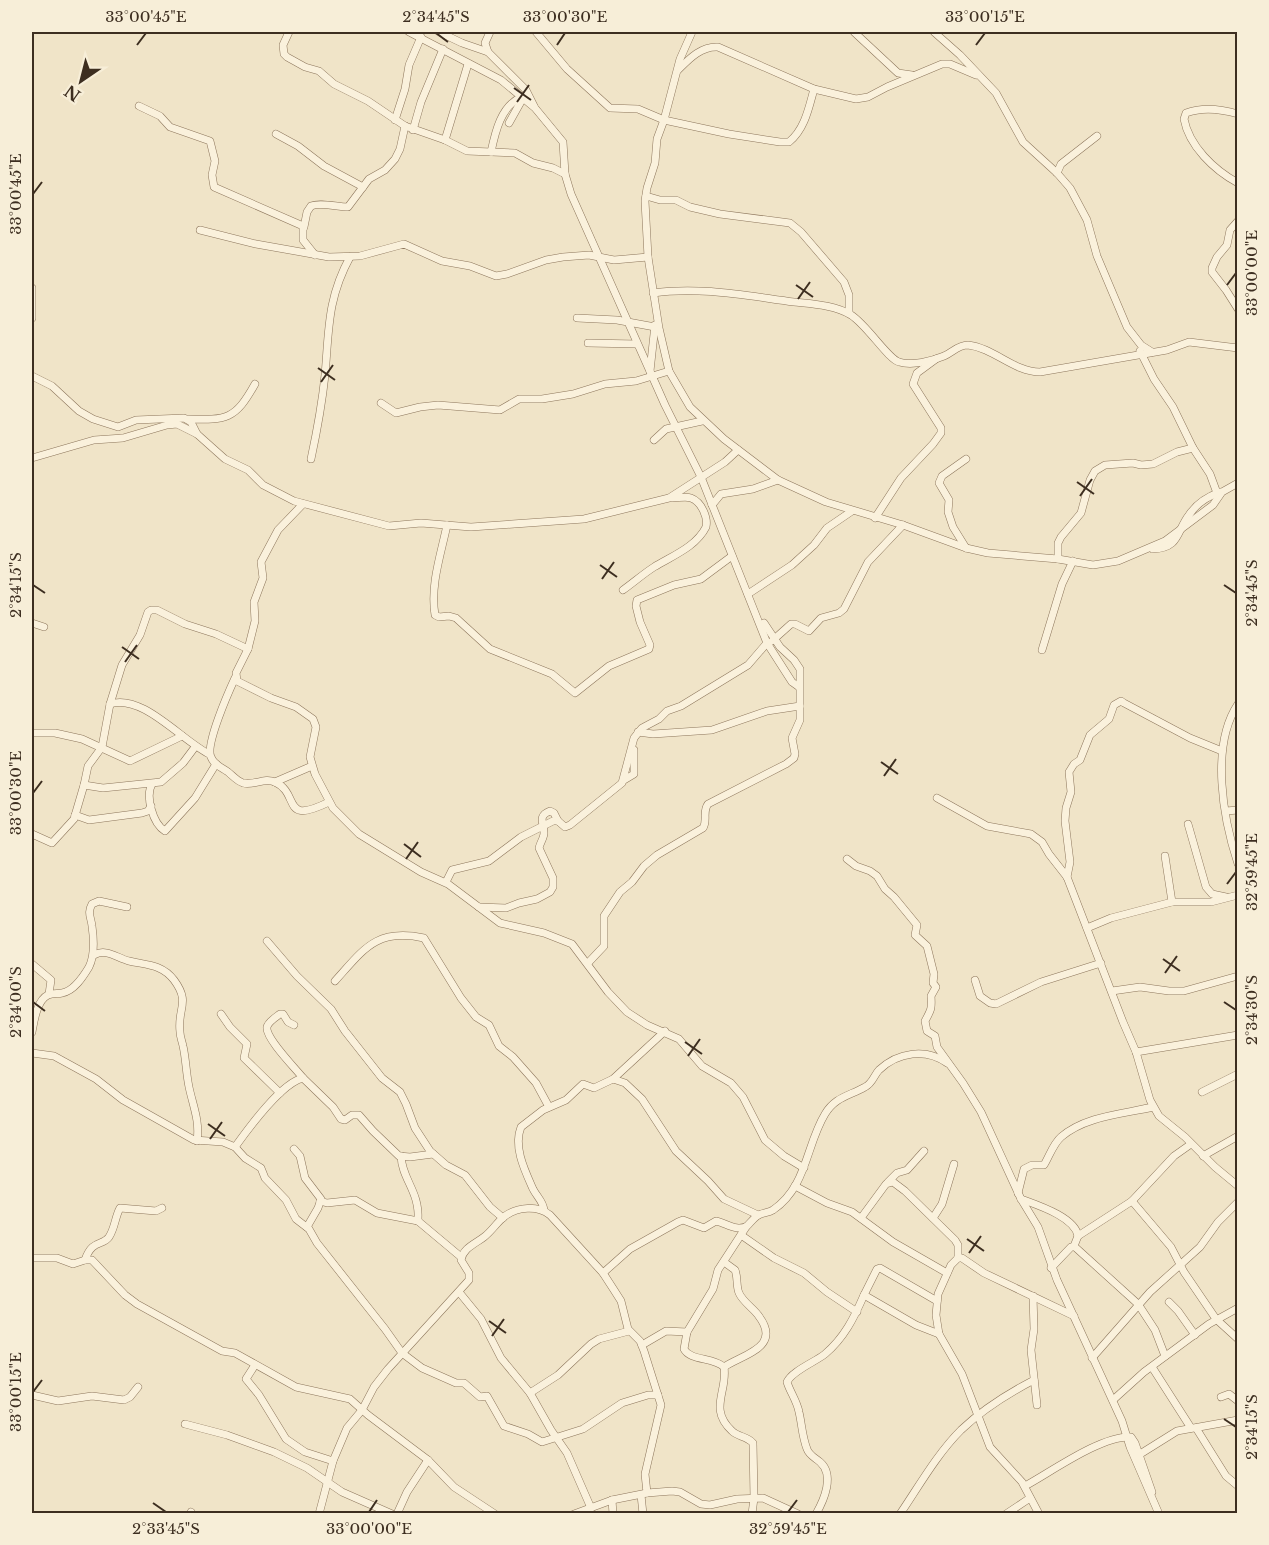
<svg xmlns="http://www.w3.org/2000/svg" width="1269" height="1545" font-family="'Libre Baskerville',serif">
<rect width="100%" height="100%" fill="#f0e4c8"/>
<g fill="none" stroke-linecap="round" stroke-linejoin="round">
<defs>
<g id="minor">
<polyline points="289,32 283,45 284,54 287,57 305,67 319,71 334,84 368,101 405,126 445,140 467,151 515,153 533,163 553,168 565,174"/>
<polyline points="409,32 501,80 535,108 563,142 565,174 571,194 665,405 701,477 767,643 748,665 681,706 667,711 659,719 642,728 634,738 622,783 570,825 565,827 558,821 553,821 521,837 489,861 452,870 446,882"/>
<polyline points="439,32 462,43 488,52 526,90 534,106"/>
<path d="M 536,32 L 567,69 L 610,108 L 638,109 L 664,120 L 729,134 L 780,142 L 789,142 C 805,129 809,107 814,89"/>
<polyline points="692,32 680,59 664,120 657,139 655,163 647,188 645,201 648,257 659,328 669,371 690,407 724,439 778,480 826,502 903,525 966,548 988,553 1058,559 1093,565 1118,561 1165,541 1213,505 1222,492 1238,483"/>
<polyline points="854,32 898,73 912,75"/>
<polyline points="934,32 960,55 996,93 1023,142 1057,173 1070,188 1087,220 1097,256 1127,327 1141,345 1152,352"/>
<polyline points="488,52 485,43 490,32"/>
<path d="M 678,70 C 689,59 701,46 718,47 L 814,89 L 856,99 L 868,97 L 887,87 L 942,64 L 950,64 L 976,75"/>
<polyline points="139,106 160,116 170,127 210,141 215,161 212,175 214,187 303,226 303,240 315,255"/>
<path d="M 1238,114 C 1221,109 1202,107 1186,113 L 1184,119 C 1189,146 1214,170 1238,183"/>
<polyline points="395,120 405,89 409,65 421,37"/>
<polyline points="509,123 523,98"/>
<polyline points="413,130 421,102 443,49"/>
<polyline points="276,134 298,146 324,166 363,187"/>
<polyline points="445,140 468,64"/>
<path d="M 491,152 C 495,133 501,105 522,97"/>
<polyline points="1057,173 1061,164 1097,136"/>
<polyline points="646,196 660,200 676,200 690,207 720,214 790,223 801,232 844,282 849,295 849,313"/>
<polyline points="1238,221 1230,230 1227,245 1217,257 1212,268 1212,272 1226,290 1238,309"/>
<path d="M 304,227 L 307,212 L 311,206 C 320,202 337,207 348,207 L 369,179 L 385,170 L 395,159 L 400,149 L 405,126"/>
<polyline points="200,230 256,244 329,257 360,256 404,244 442,261 470,266 496,276 507,274 546,260 563,257 589,255 614,260 648,257"/>
<polyline points="32,288 32,318"/>
<path d="M 653,293 C 700,286 748,296 794,302 C 812,304 835,305 851,315 C 867,325 888,359 899,362 C 912,366 932,361 944,356 C 953,352 958,345 968,345 C 994,348 1014,372 1040,372 L 1167,350 L 1189,342 L 1238,348"/>
<polyline points="577,318 617,320 655,327"/>
<polyline points="588,343 637,344"/>
<polyline points="1140,351 1154,379 1173,407 1193,448 1210,474 1217,493"/>
<polyline points="650,371 655,325"/>
<polyline points="32,376 52,386 79,411 93,419 118,427 136,420 184,418 191,422 197,434"/>
<polyline points="381,403 396,413 420,407 438,405 500,410 519,399 542,399 573,394 605,384 636,381 669,371"/>
<path d="M 188,419 C 227,420 235,420 255,384"/>
<polyline points="654,440 666,429 702,421"/>
<polyline points="32,458 94,440 123,438 167,425 177,424 197,434 225,459 248,470 263,485 294,501 389,526 421,523 471,527 584,519 669,498 725,462 738,450"/>
<path d="M 311,459 C 317,431 322,404 325,375 C 329,331 327,299 350,257"/>
<polyline points="966,459 942,476 939,483 949,500 948,512 953,527 966,548"/>
<polyline points="303,504 278,530 261,562 263,578 254,602 255,621 248,649 236,673 237,681 271,698 296,707 313,719 316,727 310,757 315,774 333,808 359,834 421,872 448,884 500,923 544,933 572,944 608,992 627,1012 647,1025 679,1039 702,1066 731,1083 743,1097 765,1140 784,1156 804,1168"/>
<polyline points="712,505 721,494 753,489 778,480"/>
<polyline points="875,518 901,478 933,444 941,433 941,428 913,384 917,373 936,359"/>
<path d="M 447,525 C 441,554 430,585 435,615 L 439,617 L 449,616 L 456,618 L 490,649 L 552,674 L 575,693 L 609,666 L 649,649 L 650,645 L 640,622 L 636,606 L 637,600 L 674,585 L 701,579 L 732,556"/>
<path d="M 1153,549 C 1180,548 1176,532 1189,515 C 1196,504 1209,496 1220,492"/>
<polyline points="1058,559 1058,543 1061,537 1081,513 1090,480 1095,471 1105,465 1133,463 1141,465 1153,464 1177,452 1193,448"/>
<path d="M 623,590 C 633,583 643,574 654,567 C 672,556 696,547 706,527 C 708,518 702,502 691,498 C 686,496 678,498 672,498"/>
<polyline points="748,594 792,565 814,545 827,528 852,511"/>
<polyline points="32,623 44,627"/>
<polyline points="772,641 791,624 795,624 809,631 821,618 839,613 844,609 868,562 903,525"/>
<polyline points="767,643 792,682 799,687"/>
<polyline points="1042,650 1062,584 1073,561"/>
<path d="M 235,678 C 229,691 205,745 211,757 C 214,765 221,767 228,772 C 233,776 237,781 243,783 C 254,786 264,777 275,782 C 301,794 280,826 329,802"/>
<path d="M 110,704 C 142,693 181,740 209,754"/>
<path d="M 1238,704 C 1210,746 1223,819 1238,864"/>
<polyline points="638,732 653,734 712,730 767,711 800,706"/>
<polyline points="32,733 55,733 82,739 130,761 182,736"/>
<polyline points="624,780 634,774 634,750"/>
<polyline points="275,782 312,766"/>
<path d="M 152,784 C 145,796 153,824 165,831 L 195,798 L 216,764"/>
<polyline points="84,785 103,788 161,782 183,763 195,747"/>
<polyline points="937,798 987,826 1031,834 1042,842 1049,854 1067,877 1123,1022 1136,1052 1150,1100 1159,1116 1185,1137 1215,1167 1238,1186"/>
<polyline points="1226,811 1238,810"/>
<polyline points="75,815 89,820 142,813 148,811 151,806"/>
<polyline points="1188,824 1206,887 1212,894 1226,897"/>
<polyline points="32,834 52,843 74,819 84,785 88,766 102,747 110,704 122,665 140,635 148,612 151,610 157,610 185,624 216,634 248,649"/>
<polyline points="1165,856 1172,902"/>
<path d="M 847,859 L 856,866 L 870,871 L 877,876 L 885,889 L 894,897 L 917,925 L 915,935 L 927,946 L 934,974 L 933,983 L 936,987 L 931,996 C 932,1009 931,1010 925,1021 L 927,1031 L 935,1036 L 937,1047 L 963,1083 L 981,1112 L 1021,1199 L 1038,1227 L 1057,1280 L 1122,1421 L 1130,1447 L 1159,1514"/>
<polyline points="1067,877 1070,862 1065,821 1066,808 1071,792 1069,772 1074,764 1080,760 1090,735 1109,719 1114,705 1121,701 1124,703 1190,738 1222,751"/>
<path d="M 479,907 L 506,908 L 519,903 L 537,899 L 550,892 L 553,887 L 553,878 L 539,848 C 540,843 544,838 544,833 C 544,823 537,816 550,811 L 554,813 L 558,821"/>
<polyline points="1087,928 1111,918 1172,902 1211,902 1238,895"/>
<polyline points="267,941 297,976 331,1009 345,1031 382,1078 400,1092 406,1104 415,1128 430,1151 446,1165 465,1175 490,1207 503,1218"/>
<path d="M 94,955 C 106,948 117,958 129,961 C 146,965 162,964 174,980 C 191,1003 177,1008 180,1032 C 180,1037 182,1041 183,1046 C 186,1059 186,1073 189,1087 C 193,1106 200,1121 197,1141"/>
<path d="M 588,963 L 604,946 L 604,916 L 620,892 L 632,882 L 644,866 L 657,855 L 703,828 C 708,820 702,812 708,804 L 786,764 L 794,758 L 795,754 L 792,738 L 800,720 L 800,669 L 794,660 L 780,647 L 764,623"/>
<polyline points="32,964 51,980 49,994"/>
<polyline points="975,980 980,996 990,1003 996,1004 1041,982 1101,963"/>
<path d="M 335,981 C 364,949 376,928 424,938 L 461,998 L 476,1017 L 489,1025 L 499,1046 L 513,1057 L 536,1083 L 549,1107"/>
<polyline points="1112,991 1140,987 1169,991 1184,991 1238,976"/>
<polyline points="221,1014 230,1027 247,1044 244,1058 280,1093"/>
<path d="M 294,1025 L 288,1022 L 283,1014 L 280,1014 C 276,1017 268,1022 267,1027 C 265,1038 296,1069 303,1078"/>
<path d="M 32,1032 C 34,1021 37,1000 48,995 C 53,993 58,994 62,993 C 74,991 83,977 89,967 C 95,955 94,940 92,926 C 91,917 87,913 92,904 L 99,901 L 127,907"/>
<polyline points="1136,1052 1238,1035"/>
<polyline points="32,1053 54,1056 96,1079 123,1100 194,1140 223,1142 235,1147 245,1158 261,1168 265,1178 286,1200 296,1219 309,1229 317,1243 385,1329 402,1353 422,1368 456,1383 464,1383 480,1397 487,1396 504,1426 528,1434 542,1442 583,1429 622,1403 648,1395 658,1395"/>
<polyline points="613,1079 665,1031"/>
<polyline points="1202,1092 1238,1074"/>
<path d="M 235,1147 C 248,1129 281,1083 303,1078 L 333,1107 L 341,1119 L 345,1120 L 352,1115 L 359,1115 L 373,1131 L 399,1156 L 410,1157 L 433,1154"/>
<polyline points="294,1149 300,1156 305,1178 321,1199 318,1208 307,1227"/>
<path d="M 401,1156 C 402,1180 420,1191 418,1221"/>
<polyline points="1203,1156 1238,1136"/>
<polyline points="888,1182 897,1173 907,1170 924,1151"/>
<polyline points="795,1186 827,1203 852,1212 893,1242 947,1273"/>
<path d="M 1018,1193 L 1024,1169 L 1032,1165 L 1044,1165 C 1049,1157 1053,1144 1061,1137 C 1085,1116 1123,1114 1153,1107"/>
<path d="M 1021,1199 C 1037,1205 1075,1217 1078,1236 L 1074,1246"/>
<polyline points="320,1201 327,1203 355,1200 377,1213 418,1221 461,1257"/>
<polyline points="1132,1201 1171,1247 1184,1272 1216,1319 1238,1339"/>
<path d="M 544,1210 C 543,1201 537,1197 533,1189 C 525,1171 513,1147 521,1127 L 543,1110 L 566,1100 L 583,1084 L 594,1088 L 613,1079 L 625,1083 L 642,1099 L 676,1151 L 708,1181 L 724,1199 L 758,1215"/>
<polyline points="861,1218 886,1184 893,1182 905,1191 955,1240 958,1245 958,1258"/>
<polyline points="933,1218 942,1204 954,1164"/>
<path d="M 746,1227 L 718,1270 L 713,1289 L 687,1332 L 684,1349 C 690,1361 713,1357 724,1367 C 728,1391 708,1409 732,1431 C 738,1437 747,1436 753,1443 L 754,1498 L 752,1514"/>
<polyline points="741,1235 774,1258 804,1273 827,1292 857,1312"/>
<polyline points="1078,1236 1132,1201 1174,1156 1191,1144"/>
<polyline points="32,1258 57,1258 73,1264 85,1260 92,1260 125,1295 137,1304 222,1351 235,1353 244,1358 296,1387 350,1399 368,1415 428,1460 454,1487 495,1514"/>
<path d="M 85,1260 C 92,1239 103,1246 109,1237 C 115,1228 115,1217 120,1208 L 156,1211 L 162,1208"/>
<polyline points="1051,1268 1071,1247 1075,1247 1138,1304 1155,1330 1165,1356"/>
<path d="M 603,1273 L 630,1249 L 678,1222 L 683,1220 L 704,1228 L 716,1221 C 726,1223 737,1232 747,1226 C 750,1223 753,1219 757,1216 C 761,1213 768,1213 773,1210 C 807,1187 806,1145 825,1114 C 835,1097 849,1096 865,1087 C 873,1083 874,1075 879,1070 C 898,1052 926,1048 947,1063"/>
<polyline points="459,1292 481,1319 501,1358 530,1393 551,1430 567,1453 591,1508"/>
<polyline points="1033,1296 1034,1329 1031,1350 1037,1405"/>
<polyline points="937,1301 880,1268 877,1269 864,1295 916,1325 939,1334"/>
<polyline points="1169,1302 1178,1311 1195,1335"/>
<polyline points="642,1345 666,1331 687,1332"/>
<polyline points="1092,1358 1150,1292 1200,1247 1218,1222 1238,1202"/>
<polyline points="255,1365 246,1379 259,1395 286,1439 305,1452 333,1461"/>
<path d="M 724,1367 C 744,1354 783,1347 758,1315 C 753,1308 743,1302 739,1293 C 736,1286 738,1277 735,1270 L 724,1262"/>
<polyline points="1152,1367 1191,1428"/>
<polyline points="530,1393 558,1375 591,1344 599,1339 629,1331"/>
<polyline points="32,1395 58,1401 92,1396 124,1400 130,1397 138,1387"/>
<polyline points="1221,1397 1229,1394 1238,1401"/>
<polyline points="1113,1400 1144,1372 1209,1324 1238,1308"/>
<polyline points="185,1424 227,1435 274,1452 307,1468 342,1492 392,1514"/>
<polyline points="1196,1428 1226,1476 1238,1486"/>
<polyline points="1137,1456 1177,1431 1238,1420"/>
<path d="M 1025,1486 C 1051,1472 1102,1435 1131,1437 L 1135,1443 L 1152,1492"/>
<polyline points="641,1495 643,1514"/>
<polyline points="612,1500 613,1514"/>
<polyline points="190,1514 191,1512"/>
<path d="M 319,1514 L 333,1461 L 347,1428 L 362,1410 L 374,1387 L 388,1369 L 469,1280 L 469,1273 L 461,1260 C 463,1248 475,1244 484,1237 C 492,1231 497,1222 505,1216 C 518,1207 537,1205 550,1215 L 603,1273 L 614,1290 L 621,1301 L 628,1329 L 640,1341 L 644,1351 L 661,1405 L 645,1474 L 647,1493 L 672,1491 L 680,1492 L 701,1504 L 710,1505 L 737,1499 L 763,1498 L 798,1514"/>
<polyline points="397,1514 407,1492 428,1460"/>
<polyline points="574,1514 612,1500 647,1493"/>
<path d="M 816,1514 C 824,1500 835,1475 820,1462 C 814,1457 809,1455 807,1449 C 802,1436 802,1425 799,1412 C 797,1401 790,1392 787,1382 C 792,1371 815,1362 825,1354 C 844,1338 854,1318 864,1295"/>
<path d="M 900,1514 C 919,1486 937,1454 961,1430 C 982,1410 1007,1394 1034,1380"/>
<polyline points="1006,1514 1030,1498"/>
<polyline points="1039,1514 1022,1482 990,1447 962,1374 939,1334 936,1315 938,1294 951,1265 958,1258 962,1258 984,1273 1074,1316"/>
</g>
</defs>
<!-- minor casing -->
<use href="#minor" stroke="#8d765c" stroke-width="8"/>
<!-- minor -->
<use href="#minor" stroke="#faf1dc" stroke-width="7"/>
</g>
<!-- ticks -->
<path fill="none" stroke="#3d2e20" stroke-width="2" d="M 436,33 L 448,42M 137,45 L 146,33M 557,45 L 565,33M 976,45 L 985,33M 514,88 L 531,100M 517,102 L 529,85M 33,194 L 42,182M 796,285 L 813,297M 1227,285 L 1236,273M 798,299 L 810,282M 318,368 L 335,380M 321,382 L 333,365M 1077,482 L 1094,494M 1080,496 L 1092,479M 600,565 L 617,577M 602,579 L 614,562M 33,585 L 45,593M 1224,585 L 1236,593M 122,647 L 139,659M 125,662 L 137,645M 881,762 L 898,774M 884,776 L 896,759M 33,793 L 42,781M 404,844 L 421,857M 406,859 L 418,842M 1227,884 L 1236,872M 1163,959 L 1180,971M 1165,973 L 1177,956M 33,1002 L 45,1011M 1224,1002 L 1236,1010M 685,1042 L 702,1054M 688,1056 L 700,1039M 208,1124 L 225,1136M 210,1139 L 222,1122M 967,1239 L 984,1251M 969,1253 L 981,1236M 489,1321 L 506,1333M 492,1336 L 504,1319M 33,1392 L 42,1380M 1224,1419 L 1236,1427M 153,1503 L 166,1512M 369,1512 L 377,1500M 788,1512 L 797,1500"/>
<!-- border -->
<rect width="1269" height="1545" fill="none" stroke="#f7eed8" stroke-width="66"/>
<!-- north arrow -->
<g transform="translate(81 81) rotate(215)" stroke="#f7eed8" stroke-width="4.5" paint-order="stroke">
<path d="M0-4.5L10 22L0 15L-10 22Z" fill="#3d2e20"/>
<text y="-9" font-size="16" font-weight="bold" text-anchor="middle" fill="#3d2e20">N</text>
</g>
<rect x="33" y="33" width="1203" height="1479" fill="none" stroke="#3d2e20" stroke-width="2"/>
<g font-size="15" text-anchor="middle" fill="#3d2e20">
<text x="146" y="22">33°00'45"E</text>
<text x="436" y="22">2°34'45"S</text>
<text x="565" y="22">33°00'30"E</text>
<text x="985" y="22">33°00'15"E</text>
<text transform="translate(16 194) rotate(-90)" y="5">33°00'45"E</text>
<text transform="translate(1252 273) rotate(-90)" y="5">33°00'00"E</text>
<text transform="translate(16 585) rotate(-90)" y="5">2°34'15"S</text>
<text transform="translate(1252 593) rotate(-90)" y="5">2°34'45"S</text>
<text transform="translate(16 793) rotate(-90)" y="5">33°00'30"E</text>
<text transform="translate(1252 872) rotate(-90)" y="5">32°59'45"E</text>
<text transform="translate(16 1002) rotate(-90)" y="5">2°34'00"S</text>
<text transform="translate(1252 1010) rotate(-90)" y="5">2°34'30"S</text>
<text transform="translate(16 1392) rotate(-90)" y="5">33°00'15"E</text>
<text transform="translate(1252 1427) rotate(-90)" y="5">2°34'15"S</text>
<text x="166" y="1534">2°33'45"S</text>
<text x="369" y="1534">33°00'00"E</text>
<text x="788" y="1534">32°59'45"E</text>
</g>
</svg>
